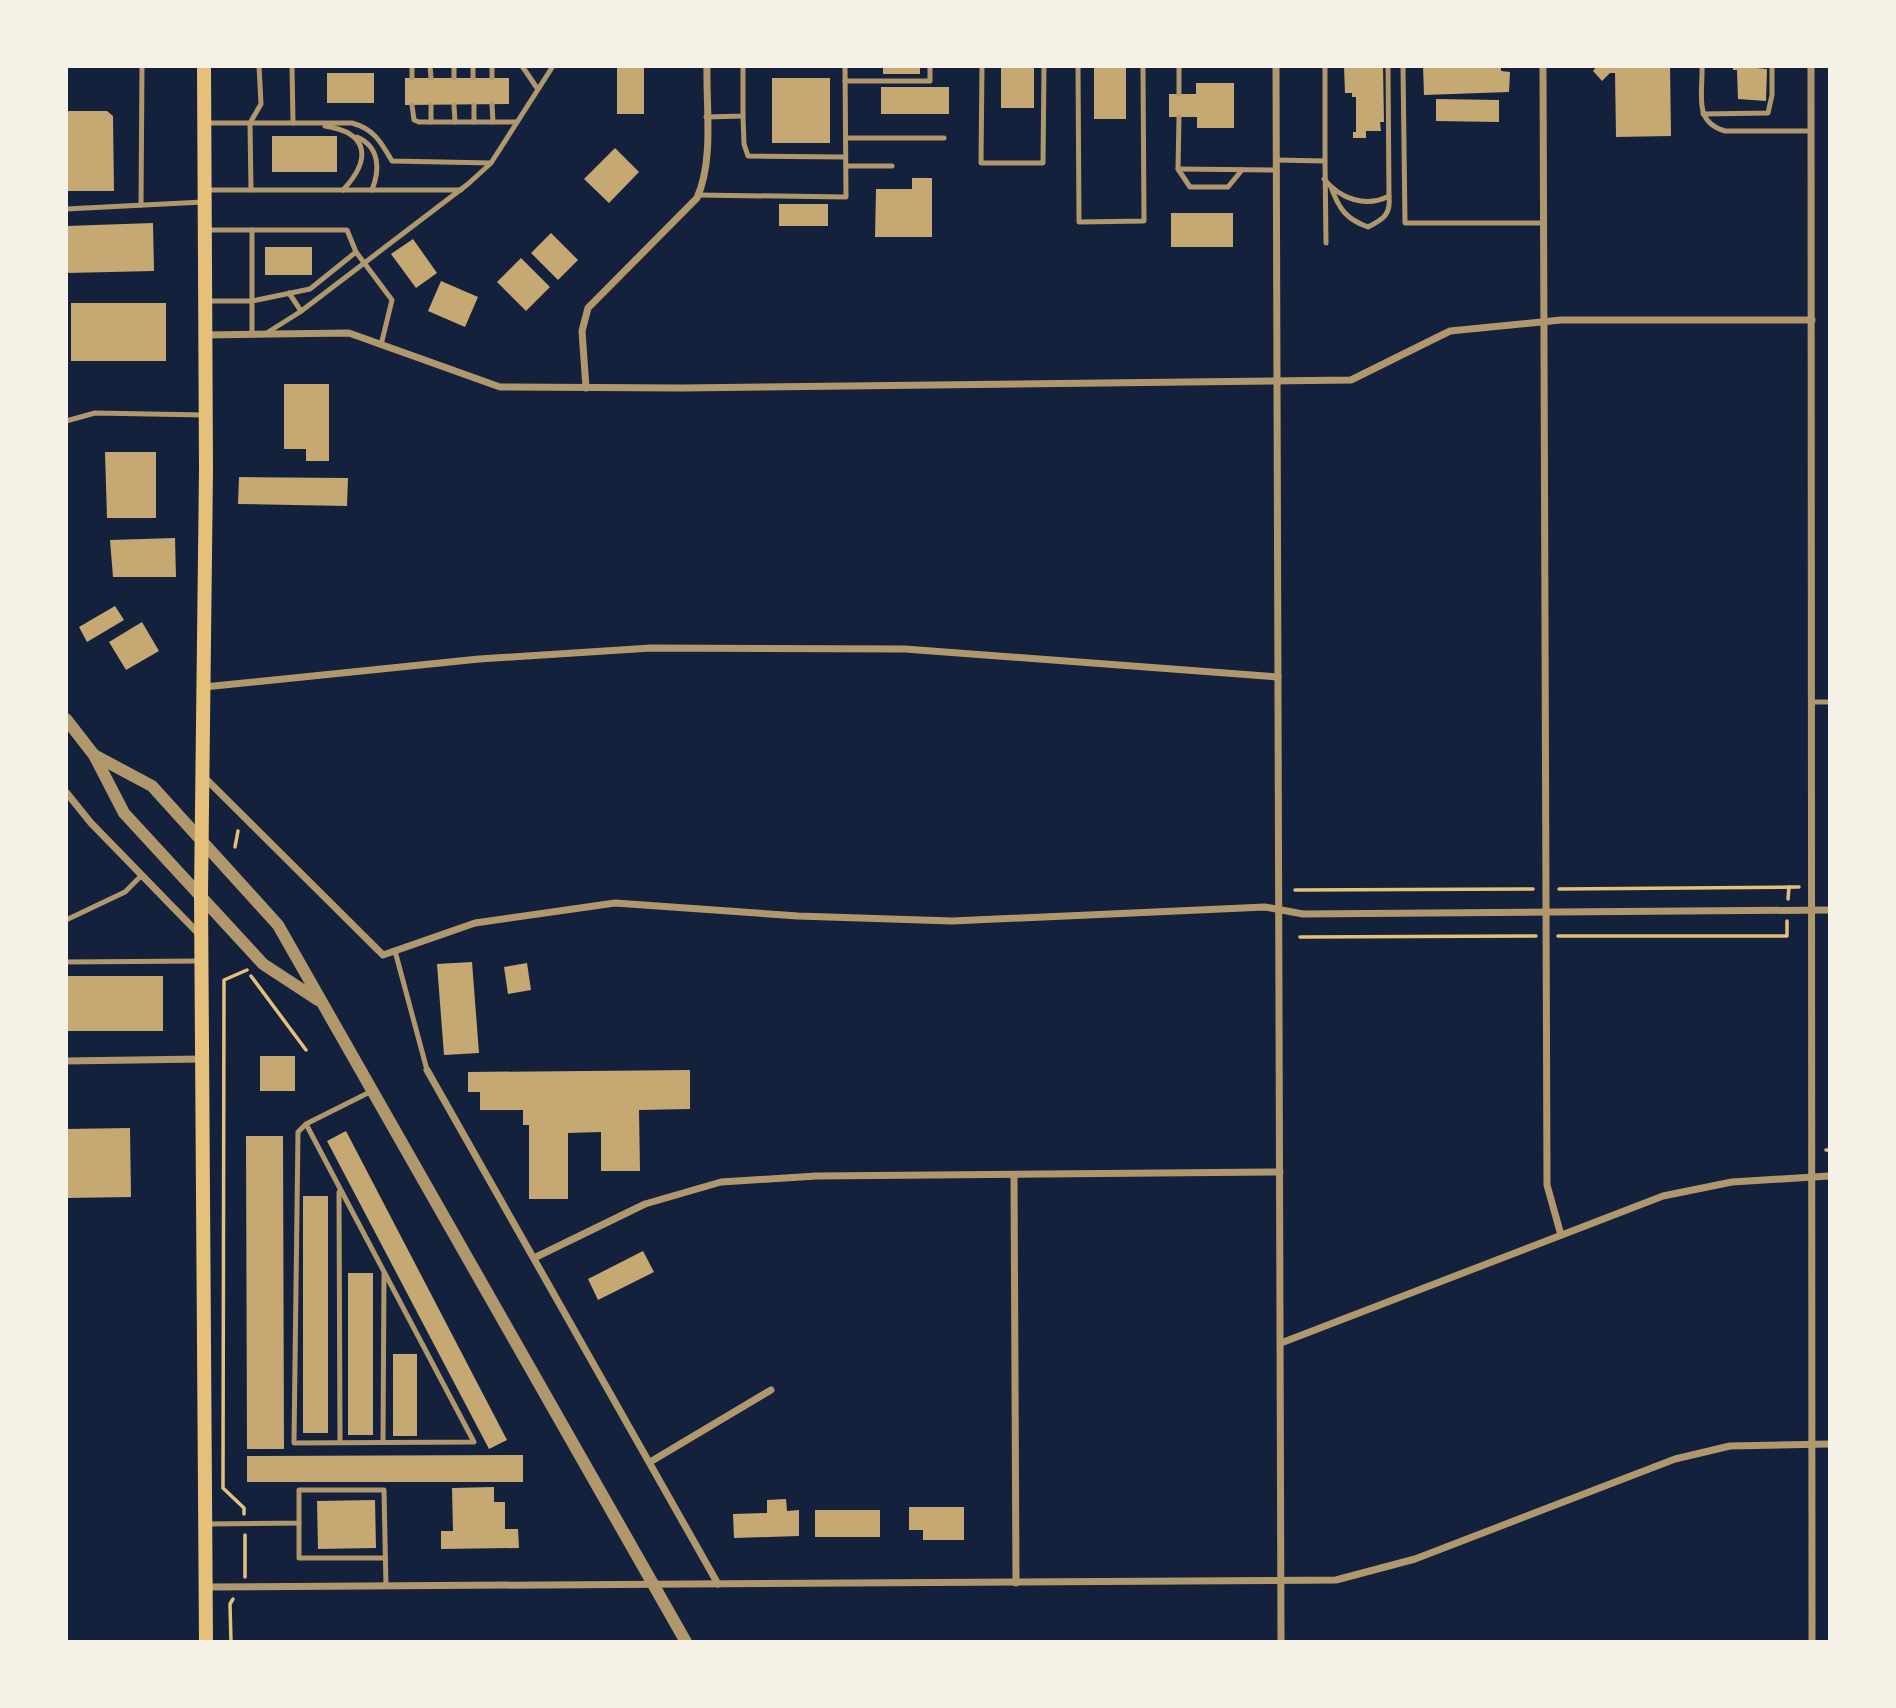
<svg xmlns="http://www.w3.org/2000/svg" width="1896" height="1708" font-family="Lato,sans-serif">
<rect width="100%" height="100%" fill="#14213d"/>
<!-- building -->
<g fill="#c6a872">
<rect x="617" y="66" width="27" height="48"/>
<rect x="883" y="66" width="37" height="8"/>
<rect x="1001" y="66" width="33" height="42"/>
<rect x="1094" y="66" width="32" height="53"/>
<polygon points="1344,66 1383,66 1384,122 1380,122 1381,131 1366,131 1366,138 1353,138 1353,132 1356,132 1356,97 1352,97 1352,93 1345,93"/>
<polygon points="1423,66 1501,66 1501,71 1510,72 1509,92 1424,95"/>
<polygon points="1597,66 1670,66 1671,136 1616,137 1615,73 1610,73 1602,81 1593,71"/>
<polygon points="1733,66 1767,69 1766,101 1738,99 1737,70 1733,70"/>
<rect x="327" y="73" width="47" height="30"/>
<polygon points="405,78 509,78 509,104 405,105"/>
<rect x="772" y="78" width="58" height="65"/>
<polygon points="1196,83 1234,83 1234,128 1197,128 1197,117 1169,117 1169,94 1196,94"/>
<rect x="881" y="87" width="68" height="27"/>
<polygon points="1436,99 1499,100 1499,122 1436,121"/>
<polygon points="66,111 107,111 113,116 114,191 66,191"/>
<rect x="272" y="136" width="65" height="36"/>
<polygon points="615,148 639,172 609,203 584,179"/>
<polygon points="912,178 932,178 932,237 875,237 876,189 912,189"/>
<rect x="779" y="204" width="49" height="22"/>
<rect x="1171" y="213" width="62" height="34"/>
<polygon points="153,223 154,271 66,273 66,226"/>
<polygon points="551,233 578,260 558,280 531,253"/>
<polygon points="413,239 437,273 416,288 391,254"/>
<rect x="265" y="247" width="47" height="28"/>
<polygon points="521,258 550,287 526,311 497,282"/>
<polygon points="441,281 478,297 465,327 428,311"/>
<rect x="71" y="303" width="95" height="58"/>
<polygon points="284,384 329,384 329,461 306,461 306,449 284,449"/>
<polygon points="105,452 156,452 156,518 107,518"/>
<polygon points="239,477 348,478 347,506 238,504"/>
<polygon points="175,538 176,577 113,577 110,540"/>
<polygon points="115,606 124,620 87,642 79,627"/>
<polygon points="142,622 159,651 126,670 109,642"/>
<polygon points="472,962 479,1053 444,1055 437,964"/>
<polygon points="527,963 531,990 508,994 504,967"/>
<rect x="66" y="976" width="97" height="55"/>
<rect x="260" y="1056" width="35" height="35"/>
<polygon points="690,1070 690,1109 639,1110 640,1171 601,1171 601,1132 568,1133 568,1199 529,1199 529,1125 523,1125 523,1110 480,1110 480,1092 468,1092 468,1072"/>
<polygon points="130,1128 131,1197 66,1198 66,1129"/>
<polygon points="346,1131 507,1440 489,1449 327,1141"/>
<polygon points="246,1136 283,1136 284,1449 247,1449"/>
<rect x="303" y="1196" width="25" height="237"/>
<polygon points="643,1251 654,1272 598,1300 588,1279"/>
<rect x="348" y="1273" width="25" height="162"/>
<rect x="393" y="1354" width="24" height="82"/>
<polygon points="523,1455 523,1482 247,1482 247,1456"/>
<polygon points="494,1487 494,1502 505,1502 505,1529 518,1529 519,1548 441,1549 441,1531 453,1531 452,1488"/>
<polygon points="786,1499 787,1511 799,1510 799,1536 734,1538 733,1514 767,1513 767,1500"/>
<polygon points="375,1500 376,1548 318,1549 317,1501"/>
<polygon points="909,1507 964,1507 964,1540 923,1540 923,1530 909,1530"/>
<rect x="815" y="1510" width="65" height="27"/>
</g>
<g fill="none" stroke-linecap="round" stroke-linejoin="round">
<!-- path -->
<g stroke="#e5c07b" stroke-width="3.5">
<polyline points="235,847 238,831"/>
<polyline points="1559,889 1799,887"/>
<polyline points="1295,890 1533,889"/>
<polyline points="1788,899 1789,887"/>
<polyline points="1558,936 1787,936 1787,921"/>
<polyline points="1300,937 1536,936"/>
<polyline points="251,976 306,1050"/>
<polyline points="1826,1150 1829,1150"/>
<polyline points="244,1514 244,1508 223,1488 224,980 247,970"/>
<polyline points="245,1577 245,1535"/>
<polyline points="231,1642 230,1604 233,1599"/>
</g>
<!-- service -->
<g stroke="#b1986c" stroke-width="5">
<polyline points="292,66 293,123"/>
<polyline points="412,66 412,78"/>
<polyline points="430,66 431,78"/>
<polyline points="454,66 454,78"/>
<polyline points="473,66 473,78"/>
<polyline points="492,66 492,78"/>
<polyline points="522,66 537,88"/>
<polyline points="982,66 981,163 1043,163 1044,66"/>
<polyline points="1078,66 1079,222 1144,221 1143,66"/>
<polyline points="1179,66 1179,94"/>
<polyline points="1403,66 1405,223 1542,223"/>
<path d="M 1702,66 C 1703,95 1693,122 1725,131 L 1811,131"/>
<polyline points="845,81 930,81 930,66"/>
<polyline points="492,104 493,122"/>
<polyline points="412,105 414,120 419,122 517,122"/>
<polyline points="431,105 431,122"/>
<polyline points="454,105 455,122"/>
<polyline points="474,105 474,122"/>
<polyline points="1703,114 1768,113 1772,95 1772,66"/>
<polyline points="743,116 744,144 748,156 845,157"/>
<polyline points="706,117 743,116 743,66"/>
<polyline points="1179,117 1178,169 1190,187 1228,187 1242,170"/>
<path d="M 204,123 L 352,123 C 374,129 381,142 392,161 L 491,163"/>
<path d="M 325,126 C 370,133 371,160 343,190"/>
<path d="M 357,137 C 380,147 380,170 372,190"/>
<polyline points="846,138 944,138"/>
<polyline points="1276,160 1325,161 1325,66"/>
<polyline points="1325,161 1326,243"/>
<polyline points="846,166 892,166"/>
<polyline points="1178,169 1276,170"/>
<path d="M 1324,179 C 1340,199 1366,208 1389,196 L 1388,66"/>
<path d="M 1331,187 C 1339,209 1346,219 1368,227 C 1384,219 1391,214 1389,196"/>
<polyline points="205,190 461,190"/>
<polyline points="251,190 250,123 261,104 259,66"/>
<polyline points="698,195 846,197 845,66"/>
<polyline points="141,205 142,66"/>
<polyline points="66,209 203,202"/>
<polyline points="206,230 347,230 356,252 310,289 252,301 252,334"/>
<polyline points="356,252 392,300 381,345"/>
<polyline points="289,293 301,311"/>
<polyline points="208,301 252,301 252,230"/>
<polyline points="265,334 300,312 468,184 491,163 553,66"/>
<polyline points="66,421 95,413 205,415"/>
<polyline points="1812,702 1829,702"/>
<polyline points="66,920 125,892 142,875"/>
<polyline points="395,951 427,1070"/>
<polyline points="66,962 200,961"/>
<polyline points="306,1124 474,1442 294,1443 298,1132 306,1124 372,1091"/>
<polyline points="339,1192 340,1442"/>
<polyline points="383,1442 384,1274"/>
<polyline points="299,1523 299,1558 385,1558"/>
<polyline points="208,1524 299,1523 299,1490 384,1490 386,1586"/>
</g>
<!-- minor -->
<g stroke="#b1986c" stroke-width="7">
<polyline points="1276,66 1281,1642"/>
<polyline points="1543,66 1547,1185 1561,1235"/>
<polyline points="1811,66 1812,1642"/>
<polyline points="205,335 349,333 500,387 682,388 1351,380 1450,331 1561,320 1812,320"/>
<path d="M 586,388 L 582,331 L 588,308 L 697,198 C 714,159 706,108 707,66"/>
<polyline points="204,687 479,659 651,648 905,649 1278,677"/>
<polyline points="205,778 383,955 475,923 615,903 798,916 952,921 1265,907 1303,914 1829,910"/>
<polyline points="66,792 91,823 199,934"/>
<polyline points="66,1061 202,1059"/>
<polyline points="427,1070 718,1584"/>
<polyline points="1014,1175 1016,1583"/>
<polyline points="534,1258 645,1204 721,1182 816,1176 1280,1172"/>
<polyline points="1281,1343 1663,1196 1732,1182 1829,1176"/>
<polyline points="650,1462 771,1390"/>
<polyline points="206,1587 1336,1580 1415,1559 1675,1459 1730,1446 1829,1444"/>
</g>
<!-- tertiary -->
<g stroke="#b1986c" stroke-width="12">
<polyline points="66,719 94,755 124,813 263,964 318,1000"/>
<polyline points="94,755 152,786 278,925 686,1642"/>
</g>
<!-- secondary -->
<polyline stroke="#e5c07b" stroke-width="14" points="204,66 206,470 201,895 206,1642"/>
</g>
<!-- border -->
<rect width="1896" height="1708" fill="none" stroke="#f6f1e7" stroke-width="136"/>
</svg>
